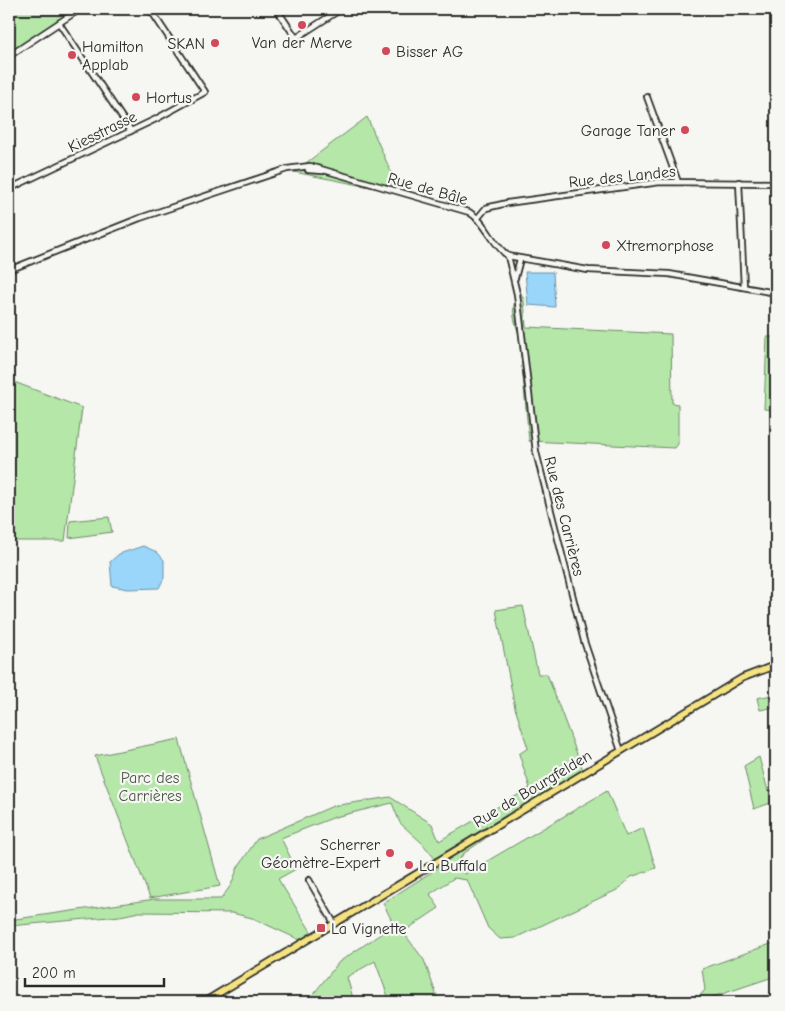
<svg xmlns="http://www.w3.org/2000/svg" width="785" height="1011" font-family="'Comic Neue',sans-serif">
<rect width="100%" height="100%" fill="#f6f6f2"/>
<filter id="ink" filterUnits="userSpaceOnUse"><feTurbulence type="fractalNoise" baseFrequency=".02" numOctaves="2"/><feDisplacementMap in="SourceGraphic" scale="10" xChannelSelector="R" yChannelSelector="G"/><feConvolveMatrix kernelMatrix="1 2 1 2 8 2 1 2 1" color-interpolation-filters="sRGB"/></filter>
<g filter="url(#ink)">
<!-- green -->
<g fill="#b4e7a8" stroke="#70896a">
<polygon points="9,9 80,9 9,56"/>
<polygon points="367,117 400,193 294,172"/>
<path d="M 520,291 L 524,300 L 526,327 L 671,334 L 672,403 L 678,404 L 678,444 L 675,448 L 529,441 L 519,334 C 513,318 510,306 520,291 Z"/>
<polygon points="767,337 776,337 776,410 764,409"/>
<polygon points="9,380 82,408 65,541 9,541"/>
<polygon points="109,517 112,532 69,538 70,521"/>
<polygon points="523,606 538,674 547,674 583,770 463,854 460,859 465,874 607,791 626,836 643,828 656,868 631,877 619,889 515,938 500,939 488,928 467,880 454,878 430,894 439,908 403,932 424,960 439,1002 390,1002 375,961 347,977 354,1002 307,1002 339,962 394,925 383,903 441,866 422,843 400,823 392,803 335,817 281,838 296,869 278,879 312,933 300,940 252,918 232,913 139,912 120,916 9,926 9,920 155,899 221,899 231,885 238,867 257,839 333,806 390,797 432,824 439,841 530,788 519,754 528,748 515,708 496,610"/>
<polygon points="772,695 775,707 760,710 757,698"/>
<polygon points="179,739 220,886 150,898 95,756"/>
<polygon points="759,757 768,791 776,790 776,801 754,809 744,766"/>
<polygon points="776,942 776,976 710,998 712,1002 690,1002 696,1000 705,990 702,969"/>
</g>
<!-- water -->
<g fill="#99d6fa" stroke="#6d92a7">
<polygon points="525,272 553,272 555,307 528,305"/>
<polygon points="143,546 157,552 164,560 164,578 159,588 128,589 112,586 110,562 119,554"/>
</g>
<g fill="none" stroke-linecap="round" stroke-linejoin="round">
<defs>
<g id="minor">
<polyline points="281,9 278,11 296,38 341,9"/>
<polyline points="59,23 131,131"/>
<polyline points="9,56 80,9"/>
<polyline points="647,97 678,182"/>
<polyline points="308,168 308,170 323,171"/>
<polyline points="739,182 744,287"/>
<polyline points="9,189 156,119 205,92 150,9"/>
<polyline points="477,219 486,208 507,203 660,182 776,183"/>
<polyline points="508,256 517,294 536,452 584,641 621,751"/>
<path d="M 9,270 L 140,218 L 287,169 L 310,166 L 469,212 C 486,222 492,244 508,256 L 588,270 L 669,274 L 776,293"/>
<polyline points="515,278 520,259"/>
<polyline points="309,880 334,923"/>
</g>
<polyline id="major" points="204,1002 742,678 776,665"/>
</defs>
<!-- minor casing -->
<use href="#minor" stroke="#2b2b2b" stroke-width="8"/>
<!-- major casing -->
<use href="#major" stroke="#2b2b2b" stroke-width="9"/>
<!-- minor -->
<use href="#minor" stroke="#f6f6f2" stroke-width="4.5"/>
<!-- major -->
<use href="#major" stroke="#f5e382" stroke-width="5.5"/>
</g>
</g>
<!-- markers -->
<g fill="#d1495b" stroke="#f6f6f2" stroke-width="2">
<circle cx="302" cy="25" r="5"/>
<circle cx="215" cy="43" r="5"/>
<circle cx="386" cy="51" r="5"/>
<circle cx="72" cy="55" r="5"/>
<circle cx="136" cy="97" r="5"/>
<circle cx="685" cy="130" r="5"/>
<circle cx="606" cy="245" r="5"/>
<circle cx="390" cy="853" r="5"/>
<circle cx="409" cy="865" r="5"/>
<rect x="316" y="923" width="10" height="10" rx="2.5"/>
</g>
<g text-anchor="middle" stroke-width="4.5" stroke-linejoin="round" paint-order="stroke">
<!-- poi labels -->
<g font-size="16" fill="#2b2b2b" stroke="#f6f6f2" text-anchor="start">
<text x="302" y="48" text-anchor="middle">Van der Merve</text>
<text x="205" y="49" text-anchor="end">SKAN</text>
<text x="82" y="52">Hamilton<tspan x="82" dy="18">Applab</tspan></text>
<text x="396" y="57">Bisser AG</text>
<text x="146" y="103">Hortus</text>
<text x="675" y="136" text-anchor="end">Garage Taner</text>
<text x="616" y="251">Xtremorphose</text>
<text x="380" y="850" text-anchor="end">Scherrer<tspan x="380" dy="18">Géomètre-Expert</tspan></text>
<text x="419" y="871">La Buffala</text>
<text x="331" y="934">La Vignette</text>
</g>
<!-- street labels -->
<g font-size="16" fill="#2b2b2b" stroke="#f6f6f2">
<text transform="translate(102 131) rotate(-26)" y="6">Kiesstrasse</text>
<text transform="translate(622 176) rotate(-6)" y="6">Rue des Landes</text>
<text transform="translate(428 188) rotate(16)" y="6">Rue de Bâle</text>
<text transform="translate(565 516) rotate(76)" y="6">Rue des Carrières</text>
<text transform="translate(532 788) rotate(-31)" y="6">Rue de Bourgfelden</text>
</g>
<!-- park labels -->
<g font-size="16" fill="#4d5a4a" stroke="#f6f6f2">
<text x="150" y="783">Parc des<tspan x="150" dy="18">Carrières</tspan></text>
</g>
</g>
<!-- margin -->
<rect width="785" height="1011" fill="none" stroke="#f6f6f2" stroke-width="30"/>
<rect x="15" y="15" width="755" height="981" fill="none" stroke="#2b2b2b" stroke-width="2" filter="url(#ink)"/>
<!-- scale -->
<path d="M25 978v8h139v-8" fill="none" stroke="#2b2b2b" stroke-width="2.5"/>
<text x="32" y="978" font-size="15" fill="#2b2b2b" stroke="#f6f6f2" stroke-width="4" paint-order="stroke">200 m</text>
</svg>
